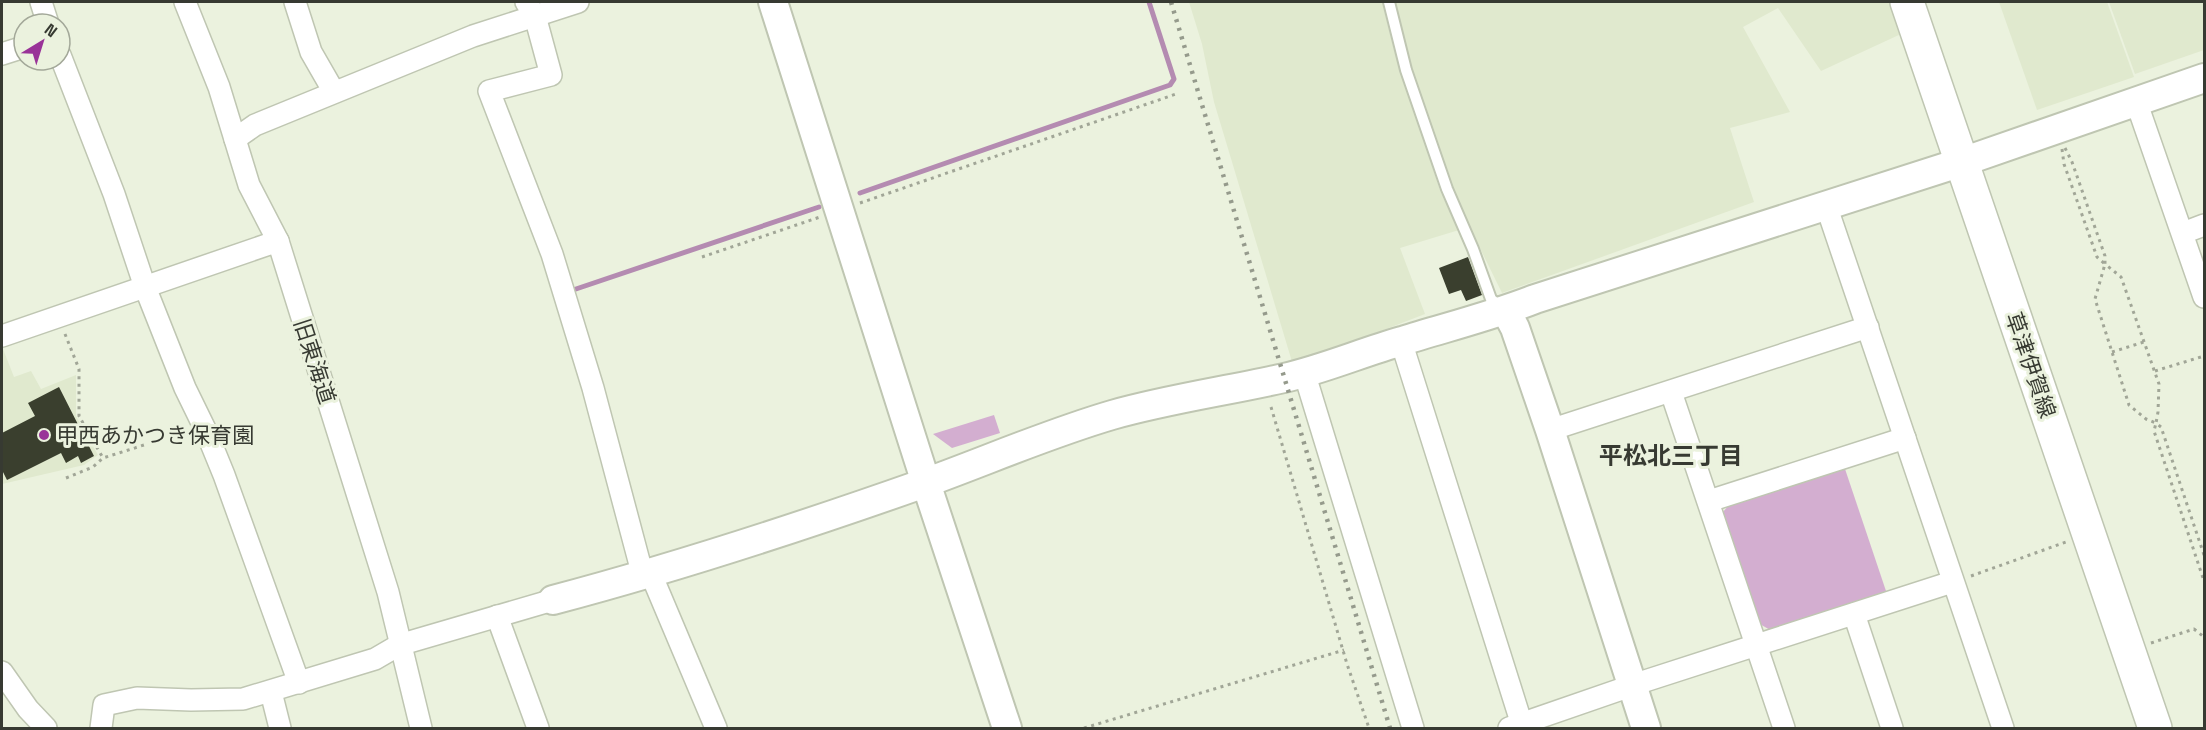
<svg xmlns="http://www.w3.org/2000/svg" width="2206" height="730" font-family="'Space Grotesk','Noto Sans JP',sans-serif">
<rect width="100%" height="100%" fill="#ebf2de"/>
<!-- built -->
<g fill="#e0e9ce">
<polygon points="1189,2 1382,2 1394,50 1441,193 1459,230 1400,248 1425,314 1293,365 1214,102 1202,44"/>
<polygon points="1391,2 1890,2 1901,34 1821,71 1778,8 1743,27 1790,112 1730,128 1754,202 1502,293 1451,189 1410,68"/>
<polygon points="1999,2 2107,2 2134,77 2037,110"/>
<polygon points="2109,2 2204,2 2204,50 2135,74"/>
<polygon points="2,349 3,349 14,377 31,371 41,389 76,375 76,416 98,455 84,465 2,484"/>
</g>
<!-- green -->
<g fill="#d3aed0">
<polygon points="994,415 1000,433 952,448 933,434"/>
<polygon points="1844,466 1887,594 1772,631 1758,623 1721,514 1732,502"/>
</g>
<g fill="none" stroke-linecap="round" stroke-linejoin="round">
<!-- stream -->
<g stroke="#b48bb1" stroke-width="5">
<polyline points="860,193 1170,85 1174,79 1149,2"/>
<polyline points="573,290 819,207"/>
</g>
</g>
<!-- building -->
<g fill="#3a3f2e">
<polygon points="1468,257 1482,295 1466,301 1461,290 1449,294 1439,268"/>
<polygon points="59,387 94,456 81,463 78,456 66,463 61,453 7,480 2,470 2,433 35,416 28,403"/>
</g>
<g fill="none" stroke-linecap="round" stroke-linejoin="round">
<defs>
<polyline id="lane" points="1389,2 1406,70 1447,189 1473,249 1491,299 1502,308"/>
<g id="street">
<polyline points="41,2 48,24"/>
<polyline points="185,2 219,87 249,185 278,241 388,592 421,728"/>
<polyline points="295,2 311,52 334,92"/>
<polyline points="526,2 535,16 551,75 489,91 552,254 593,388 643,576"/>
<polyline points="2,54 24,47"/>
<polyline points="60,55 114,194 145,287 185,388 206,431 224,475 299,683"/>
<polyline points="2136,101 2204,297"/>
<polyline points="235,139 255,125 473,36 578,2"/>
<polyline points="1826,205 2003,728"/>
<polyline points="2183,233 2204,225"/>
<polyline points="2,336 278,241"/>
<polyline points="1401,341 1523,728"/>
<polyline points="1304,372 1413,728"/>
<polyline points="1671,392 1784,728"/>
<polyline points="1550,430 1868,327"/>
<polyline points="1709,501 1905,438"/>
<polyline points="651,574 716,728"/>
<polyline points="1854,614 1892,728"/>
<polyline points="497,616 538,728"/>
<polyline points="2,672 28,709 46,728"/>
<polyline points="271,692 280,728"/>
<polyline points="101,728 104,705 137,698 191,700 243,699 375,659 399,645 553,600"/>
<polyline points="1509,728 1645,681 1952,582"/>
</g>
<g id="secondary">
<polyline points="773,2 926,483 1007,728"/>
<polyline points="1506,311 1515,328 1550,430 1646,728"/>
<path d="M 553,600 C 678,567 800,527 922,484 C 986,461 1047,434 1112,415 C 1168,399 1227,391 1284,378 C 1324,369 1363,352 1402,341 C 1447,327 1492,316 1535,299 L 1962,162 L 2204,78"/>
</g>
<polyline id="primary" points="1907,2 2155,728"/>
</defs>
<!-- lane casing -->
<use href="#lane" stroke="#bfc6b2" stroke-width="14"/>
<!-- street casing -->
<use href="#street" stroke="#bfc6b2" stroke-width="24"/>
<!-- secondary casing -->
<use href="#secondary" stroke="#bfc6b2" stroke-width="32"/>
<!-- primary casing -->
<use href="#primary" stroke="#bfc6b2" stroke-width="36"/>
<!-- path -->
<g stroke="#a1a697" stroke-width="3" stroke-dasharray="3 4.5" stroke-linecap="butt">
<polyline points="2065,148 2072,162 2105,256 2105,264 2121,277 2159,384 2158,412 2156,423 2161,427 2204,555"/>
<polyline points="2062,149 2064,164 2097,257 2105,264 2095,299 2129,405 2146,419 2156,423 2154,431 2204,581"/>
<polyline points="860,203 1179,93"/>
<polyline points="702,257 820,217"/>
<polyline points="65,334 79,369 79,416 103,458"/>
<polyline points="2112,352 2144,342"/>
<polyline points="2155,371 2204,356"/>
<polyline points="1271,407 1347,664 1369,728"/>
<polyline points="66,478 93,467 103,458 144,445"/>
<polyline points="1971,576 2066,542"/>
<polyline points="2151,643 2194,629 2204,637"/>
<polyline points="1084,728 1344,650"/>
</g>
<!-- lane -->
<use href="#lane" stroke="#fff" stroke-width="10"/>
<!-- street -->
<use href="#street" stroke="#fff" stroke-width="21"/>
<!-- secondary -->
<use href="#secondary" stroke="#fff" stroke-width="28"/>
<!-- primary -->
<use href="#primary" stroke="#fff" stroke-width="33"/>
<!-- rail -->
<polyline stroke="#959a8c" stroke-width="4.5" stroke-dasharray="3 6" stroke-linecap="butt" points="1171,2 1390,728"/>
</g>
<!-- markers -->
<circle fill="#993398" stroke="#ebf2de" stroke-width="2" cx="44" cy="435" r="6"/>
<g text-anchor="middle" stroke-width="6" stroke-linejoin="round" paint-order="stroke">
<!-- street labels -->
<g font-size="22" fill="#373a32" stroke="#ebf2de">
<text transform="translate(315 361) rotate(72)" y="8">旧東海道</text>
<text transform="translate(2031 365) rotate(71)" y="8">草津伊賀線</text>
</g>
<!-- poi labels -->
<g font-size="22" fill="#373a32" stroke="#ebf2de" text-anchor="start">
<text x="56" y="443">甲西あかつき保育園</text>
</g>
<!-- neighbourhood labels -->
<g font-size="24" font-weight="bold" fill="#373a32" stroke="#ebf2de">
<text x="1671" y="464">平松北三丁目</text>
</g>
</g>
<!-- border -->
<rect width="2206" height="730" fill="none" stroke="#373a32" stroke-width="6"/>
<!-- north arrow -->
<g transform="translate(42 42) rotate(38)"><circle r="28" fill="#ebf2de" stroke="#a3a899" stroke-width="1.5"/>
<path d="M0-4.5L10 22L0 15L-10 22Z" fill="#993398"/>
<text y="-9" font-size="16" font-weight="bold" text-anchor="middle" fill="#373a32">N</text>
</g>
</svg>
